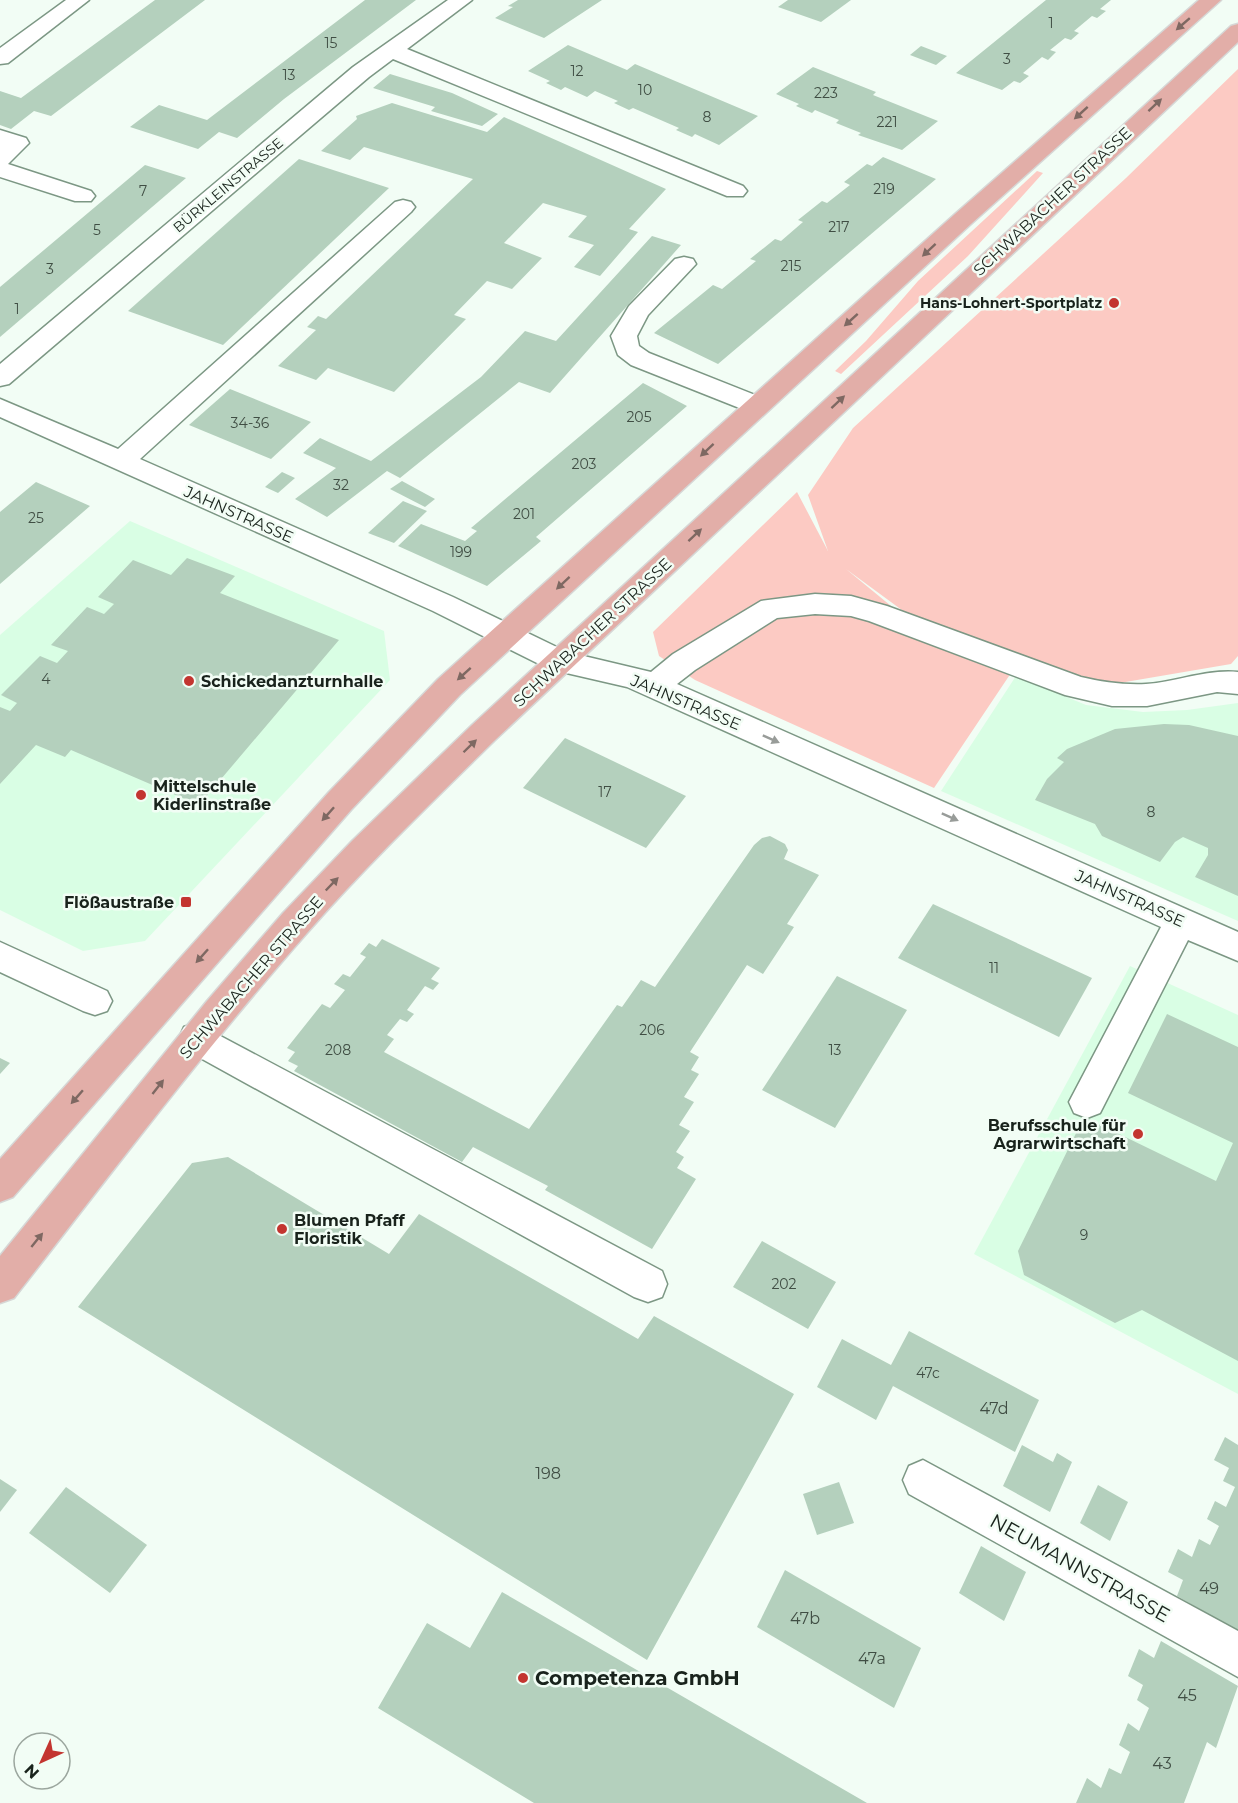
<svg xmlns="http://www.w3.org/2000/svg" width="1238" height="1803" font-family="Montserrat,sans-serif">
<rect width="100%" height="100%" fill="#f2fdf5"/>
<!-- built -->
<g fill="#d9fee4">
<polygon points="130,521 384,631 390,680 145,941 83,951 0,910 0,635"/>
<polygon points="1016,676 1086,705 1143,712 1187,710 1238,703 1238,921 941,791"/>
<polygon points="1130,966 1238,1015 1238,1394 974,1254"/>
</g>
<!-- green -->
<g fill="#fccac3">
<polygon points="1238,69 1238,656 1231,664 1096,687 925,627 846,569 941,647 1011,673 934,788 695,680 659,656 653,632 797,492 828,551 808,495 853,428 1126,178"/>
<polygon points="1037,171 1043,173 968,256 841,374 835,371 866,341 918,281"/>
</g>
<!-- building -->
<g fill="#b4d0bd">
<polygon points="155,0 205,0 51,116 34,111 11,129 0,125 0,91 21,98"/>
<polygon points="365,0 416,0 284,99 237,138 219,132 198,149 130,127 159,105 207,120"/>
<polygon points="518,0 602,0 544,38 495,18 513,7 508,6"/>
<polygon points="788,0 851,0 821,22 778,7"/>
<polygon points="1046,0 1111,0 1100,9 1106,11 1097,18 1092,16 1074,31 1079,33 1071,40 1065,38 1050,50 1056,52 1048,60 1042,57 1023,73 1029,76 1020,83 1014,81 1002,90 956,73"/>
<polygon points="568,45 627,70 635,64 758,116 719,145 695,134 692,137 676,130 679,128 633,108 629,110 614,103 618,101 595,91 587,97 565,87 561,90 546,83 550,81 528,71"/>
<polygon points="921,46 947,56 936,65 910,55"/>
<polygon points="813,67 876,92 873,95 938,121 902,150 858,135 861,133 836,123 839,120 815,110 812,113 796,106 799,104 776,94"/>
<polygon points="390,74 452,93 498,114 482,126 431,111 435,107 373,88"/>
<polygon points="392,103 487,132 504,117 666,189 629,229 638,232 600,276 574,267 594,245 568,237 587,216 543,203 504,243 542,258 512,289 487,281 454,315 466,319 394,392 328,368 316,380 278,366 316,330 307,327 318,316 326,319 473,179 364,147 350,160 321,151 357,119 356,116"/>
<polygon points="883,157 936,179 718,364 654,333 713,285 722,289 756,261 750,259 775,239 781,241 803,222 798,220 822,201 827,203 850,185 844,182 867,164 872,166"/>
<polygon points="299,159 389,188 223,345 128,311"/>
<polygon points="145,165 186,178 0,337 0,287"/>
<polygon points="652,236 681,245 550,393 519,382 400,478 387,471 327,517 295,499 336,468 303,453 320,438 371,461 481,377 525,331 556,341"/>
<polygon points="643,383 687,406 536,537 541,541 487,586 398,546 421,524 465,541 477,531 471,528"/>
<polygon points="230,389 311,422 271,459 189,425"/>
<polygon points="282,472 295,478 278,493 265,487"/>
<polygon points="402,481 435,499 425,507 390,489"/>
<polygon points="36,482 90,506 0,584 0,512"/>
<polygon points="403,501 427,511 394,543 368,533"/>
<polygon points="187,558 235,576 220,593 339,640 199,805 71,750 65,757 36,745 0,784 0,707 10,711 17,703 1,695 40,656 57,663 68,651 51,645 87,607 104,614 114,604 98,597 133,560 171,575"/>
<polygon points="1164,724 1189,725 1238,736 1238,896 1195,877 1208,855 1208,848 1183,837 1175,842 1160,862 1102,836 1095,824 1035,800 1047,779 1064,762 1057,758 1067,749 1115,729"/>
<polygon points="565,738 686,796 646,848 523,788"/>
<polygon points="770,836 785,844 788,850 784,859 819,875 787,924 794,927 763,974 747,965 690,1052 699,1057 691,1070 699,1074 684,1097 694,1102 679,1125 690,1131 676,1152 684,1157 677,1168 696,1179 652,1249 545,1190 548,1186 473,1147 462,1162 294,1071 298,1066 288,1061 295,1052 287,1048 322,1004 330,1008 345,990 334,984 343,974 350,977 366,957 360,954 369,943 376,947 382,939 440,968 431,979 439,983 433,990 425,986 407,1010 414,1014 407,1022 400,1019 387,1035 394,1039 384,1052 529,1129 617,1005 622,1007 641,980 655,987 754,845 762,838"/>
<polygon points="933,904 1092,978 1059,1037 898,958"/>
<polygon points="837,976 907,1010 835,1128 762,1090"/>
<polygon points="1167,1014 1238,1047 1238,1361 1142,1310 1115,1323 1024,1275 1018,1251 1084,1117 1216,1181 1233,1143 1128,1093"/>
<polygon points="0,1058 10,1063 0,1074"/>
<polygon points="228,1157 389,1254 419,1214 638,1339 654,1316 794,1394 647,1660 78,1307 192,1163"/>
<polygon points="762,1241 836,1282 808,1329 733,1287"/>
<polygon points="909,1331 1039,1400 1015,1452 893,1386 876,1420 817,1387 842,1339 891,1365"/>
<polygon points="1225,1437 1238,1445 1238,1631 1177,1596 1183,1580 1168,1572 1178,1549 1192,1557 1199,1539 1210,1545 1219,1526 1207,1519 1215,1501 1226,1507 1235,1487 1223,1481 1229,1468 1214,1460"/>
<polygon points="1022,1445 1053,1462 1057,1453 1072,1462 1050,1512 1003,1486"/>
<polygon points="0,1479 17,1490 0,1512"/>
<polygon points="839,1482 854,1523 817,1535 803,1494"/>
<polygon points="1098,1485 1128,1502 1110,1541 1080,1523"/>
<polygon points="66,1487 147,1545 110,1593 29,1533"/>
<polygon points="981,1546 1026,1572 1004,1621 959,1593"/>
<polygon points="785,1570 921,1648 894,1708 757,1627"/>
<polygon points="502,1592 867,1803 534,1803 378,1708 427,1623 470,1648"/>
<polygon points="1161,1641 1238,1686 1216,1748 1207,1742 1184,1803 1076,1803 1087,1778 1101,1788 1109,1768 1121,1774 1130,1752 1119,1745 1128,1723 1139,1731 1149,1708 1137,1700 1143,1685 1128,1676 1139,1649 1154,1658"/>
</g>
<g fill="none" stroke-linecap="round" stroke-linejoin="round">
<defs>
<g id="minor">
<polygon points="66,0 89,0 8,63 0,64 0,48"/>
<polygon points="448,0 472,0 407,49 743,186 747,191 743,196 727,196 393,59 369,77 9,384 0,386 0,364 353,67"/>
<polygon points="0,130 26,138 29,143 8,164 91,191 95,196 91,201 75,201 0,177"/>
<path d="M 403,200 L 411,202 L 415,207 L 411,212 L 140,459 L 453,597 L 567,652 L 651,672 L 673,654 L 761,601 L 815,594 L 851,596 L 887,606 L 1081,677 C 1102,682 1123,685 1146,684 C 1177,682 1206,669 1238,672 L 1238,694 L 1217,692 L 1147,706 L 1112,706 L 1065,695 L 869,621 L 851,616 L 815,614 L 777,618 L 695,670 L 677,684 L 1238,932 L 1238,961 L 1188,940 L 1100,1113 L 1087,1118 L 1074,1113 L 1069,1102 L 1161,927 L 627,687 L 549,669 L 433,611 L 0,417 L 0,399 L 118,449 L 395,202 Z"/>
<polygon points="684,257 693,259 696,264 648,315 637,336 639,346 649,353 765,399 769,405 765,411 756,413 747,411 631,365 618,355 611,336 629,306 675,259"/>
<polygon points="0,942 107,991 112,1001 107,1011 95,1015 83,1011 0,972"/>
<polygon points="196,1023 662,1271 667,1284 662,1297 648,1302 634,1297 184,1049 179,1038 184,1027"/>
<polygon points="923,1460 1238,1631 1238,1677 909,1494 903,1480 909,1466"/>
</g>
<g id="major">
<polygon points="1199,0 1221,0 971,224 460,695 351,810 13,1197 0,1202 0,1159 329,792 438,679 955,214"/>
<path d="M 1238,24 L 1238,42 L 494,741 C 430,804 366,866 307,933 C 204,1050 110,1175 14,1298 L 0,1303 L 0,1256 L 207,1001 L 283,913 L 352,841 L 472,725 L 1231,26 Z"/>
</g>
</defs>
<!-- minor casing -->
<use href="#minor" stroke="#7c9784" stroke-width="3"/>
<!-- major casing -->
<use href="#major" stroke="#d6d7d6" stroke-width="3"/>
<!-- minor -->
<use href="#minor" fill="#fff" fill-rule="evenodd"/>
<!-- major -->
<use href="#major" fill="#e2aea8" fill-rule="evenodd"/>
</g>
<!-- one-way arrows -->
<defs><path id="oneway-solid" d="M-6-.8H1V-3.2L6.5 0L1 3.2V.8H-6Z" transform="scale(1.5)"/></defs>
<g fill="#7e6862">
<use href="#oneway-solid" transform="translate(1183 24) rotate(139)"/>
<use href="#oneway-solid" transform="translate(1155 105) rotate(-43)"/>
<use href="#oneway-solid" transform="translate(1081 113) rotate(138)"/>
<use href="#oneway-solid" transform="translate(929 250) rotate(137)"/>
<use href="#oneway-solid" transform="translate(851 320) rotate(138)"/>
<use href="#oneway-solid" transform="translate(838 402) rotate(-43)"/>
<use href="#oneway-solid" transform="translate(707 450) rotate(137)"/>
<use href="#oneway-solid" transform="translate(695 535) rotate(-43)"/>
<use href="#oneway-solid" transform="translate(563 583) rotate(137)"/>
<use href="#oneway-solid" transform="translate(464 674) rotate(138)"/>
<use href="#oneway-solid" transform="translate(470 746) rotate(-44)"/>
<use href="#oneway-solid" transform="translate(328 814) rotate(132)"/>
<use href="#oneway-solid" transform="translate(332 884) rotate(-46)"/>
<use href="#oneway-solid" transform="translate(202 956) rotate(132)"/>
<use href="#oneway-solid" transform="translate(158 1087) rotate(-52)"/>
<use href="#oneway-solid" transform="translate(77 1097) rotate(131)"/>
<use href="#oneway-solid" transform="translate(37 1240) rotate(-51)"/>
</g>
<g fill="#989c99">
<use href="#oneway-solid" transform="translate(771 739) rotate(24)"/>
<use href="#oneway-solid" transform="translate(950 817) rotate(24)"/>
</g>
<!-- markers -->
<g fill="#c33530" stroke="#f2fdf5" stroke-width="2">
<circle cx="1114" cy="303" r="6"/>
<circle cx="189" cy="681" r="6"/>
<circle cx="141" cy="795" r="6"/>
<rect x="180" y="896" width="12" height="12" rx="3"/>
<circle cx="1138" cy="1134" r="6"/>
<circle cx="282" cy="1229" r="6"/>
<circle cx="523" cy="1678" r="6"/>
</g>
<g text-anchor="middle" stroke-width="5" stroke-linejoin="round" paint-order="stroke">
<!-- number labels -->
<g font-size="14" fill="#404e44">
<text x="1051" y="28">1</text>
<text x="331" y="48">15</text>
<text x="1007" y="64">3</text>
<text x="577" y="76">12</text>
<text x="289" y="80">13</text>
<text x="645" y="95">10</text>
<text x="826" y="98">223</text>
<text x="707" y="122">8</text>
<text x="887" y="127">221</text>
<text x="884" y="194">219</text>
<text x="143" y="196">7</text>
<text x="839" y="232">217</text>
<text x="97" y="235">5</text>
<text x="791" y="271">215</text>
<text x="50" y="274">3</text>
<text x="17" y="314">1</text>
<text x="639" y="422">205</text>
<text x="250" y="428">34-36</text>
<text x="584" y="469">203</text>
<text x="341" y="490">32</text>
<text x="524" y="519">201</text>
<text x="36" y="523">25</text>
<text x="461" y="557">199</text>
<text x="46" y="684">4</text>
<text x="605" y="797">17</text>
<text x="1151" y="817">8</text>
<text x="994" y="973">11</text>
<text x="652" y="1035">206</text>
<text x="338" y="1055">208</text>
<text x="835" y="1055">13</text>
<text x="1084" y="1240">9</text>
<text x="784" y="1289">202</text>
<text x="928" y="1378">47c</text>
</g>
<!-- far-street labels -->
<g font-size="14" fill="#19231c" stroke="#f2fdf5">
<text transform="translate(228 185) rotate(-40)" y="5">BÜRKLEINSTRASSE</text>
</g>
<!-- far-poi labels -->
<g font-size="14" font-weight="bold" fill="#19231c" stroke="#f2fdf5" text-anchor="end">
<text x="1102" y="308">Hans-Lohnert-Sportplatz</text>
</g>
<!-- street labels -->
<g font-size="16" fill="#19231c" stroke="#f2fdf5">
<text transform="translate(1052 201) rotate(-43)" y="6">SCHWABACHER STRASSE</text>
<text transform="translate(239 514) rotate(24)" y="6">JAHNSTRASSE</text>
<text transform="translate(592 632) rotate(-43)" y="6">SCHWABACHER STRASSE</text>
<text transform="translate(686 702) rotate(23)" y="6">JAHNSTRASSE</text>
<text transform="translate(1130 898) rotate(24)" y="6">JAHNSTRASSE</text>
<text transform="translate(251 977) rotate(-49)" y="6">SCHWABACHER STRASSE</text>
</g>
<!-- poi labels -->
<g font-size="16" font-weight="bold" fill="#19231c" stroke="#f2fdf5" text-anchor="start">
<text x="201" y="687">Schickedanzturnhalle</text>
<text x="153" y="792">Mittelschule<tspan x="153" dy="18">Kiderlinstraße</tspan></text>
<text x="174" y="908" text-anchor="end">Flößaustraße</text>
<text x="1126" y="1131" text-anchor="end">Berufsschule für<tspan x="1126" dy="18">Agrarwirtschaft</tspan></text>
<text x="294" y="1226">Blumen Pfaff<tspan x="294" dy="18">Floristik</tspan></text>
</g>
<!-- near-number labels -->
<g font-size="16" fill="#404e44">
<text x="994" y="1414">47d</text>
<text x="548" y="1479">198</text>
<text x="1209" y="1594">49</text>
<text x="805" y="1624">47b</text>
<text x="872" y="1664">47a</text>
<text x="1187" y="1701">45</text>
<text x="1162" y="1769">43</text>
</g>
<!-- near-street labels -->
<g font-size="20" fill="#19231c" stroke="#f2fdf5">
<text transform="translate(1080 1568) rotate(29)" y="7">NEUMANNSTRASSE</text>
</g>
<!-- near-poi labels -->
<g font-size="20" font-weight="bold" fill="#19231c" stroke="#f2fdf5" text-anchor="start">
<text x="535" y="1685">Competenza GmbH</text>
</g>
</g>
<!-- north arrow -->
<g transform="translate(42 1761) rotate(225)"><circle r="28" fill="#f2fdf5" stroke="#9ba69e" stroke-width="1.5"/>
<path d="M0-4.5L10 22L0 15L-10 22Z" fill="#c33530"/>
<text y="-9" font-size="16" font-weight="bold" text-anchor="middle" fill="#19231c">N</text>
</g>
</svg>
